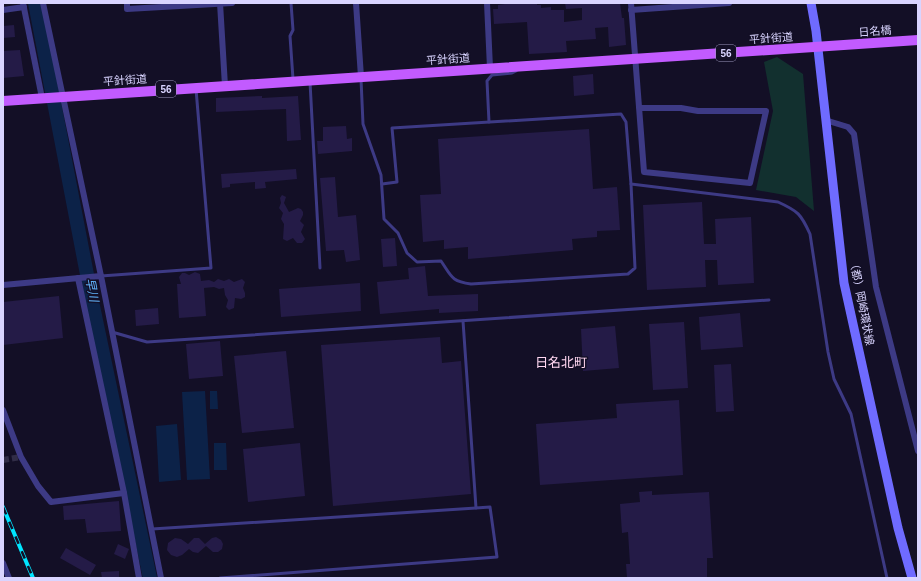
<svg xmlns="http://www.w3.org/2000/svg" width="921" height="581" font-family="Helvetica,'Noto Sans JP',sans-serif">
<rect width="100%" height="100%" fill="#130f26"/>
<!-- green -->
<polygon fill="#12302f" points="777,57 803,74 814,211 796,197 756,190 773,111 764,62"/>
<!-- water -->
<g fill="#0c2248">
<polygon points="205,391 210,479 187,480 182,392"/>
<polygon points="210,391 217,391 218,409 210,409"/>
<polygon points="177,424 181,480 159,482 156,426"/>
<polygon points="214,443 226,443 227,470 214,470"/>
</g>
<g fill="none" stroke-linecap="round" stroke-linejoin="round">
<!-- river -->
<polyline stroke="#0c2248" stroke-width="14" points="35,3 93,306 150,578"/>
</g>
<!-- building -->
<g fill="#241b47">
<polygon points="511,3 537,3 537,5 541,5 541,8 551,7 551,10 564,10 564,22 582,20 582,8 566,9 565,3 620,3 622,18 624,18 626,45 609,47 608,27 595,28 596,39 566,41 567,52 529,54 527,22 494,24 493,9 498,9 498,5"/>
<polygon points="14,25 15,37 3,38 3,26"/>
<polygon points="20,50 24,76 3,78 3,51"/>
<polygon points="593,74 594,94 574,96 573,76"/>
<polygon points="262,96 262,98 298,96 301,140 287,141 286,109 216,112 216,98"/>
<polygon points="346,126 347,139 352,138 352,151 318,154 317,141 323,141 323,127"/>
<polygon points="589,129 593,189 617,187 620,230 597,231 597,237 572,239 573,250 468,259 468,247 444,249 444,240 423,242 420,195 441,194 438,139"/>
<polygon points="296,169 297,179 265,182 266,188 255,189 255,182 230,184 230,187 222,188 221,174"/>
<polygon points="335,177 338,217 356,215 360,260 346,262 344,250 326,251 320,178"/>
<polygon points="282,195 286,197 284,203 289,212 298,208 301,209 303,212 303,215 300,221 304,225 301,232 305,239 302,243 297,243 293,238 287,241 283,239 284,224 281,219 283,213 279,208 281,203 280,198"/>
<polygon points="702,202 704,244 716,244 715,219 751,217 754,283 718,285 717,260 705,260 706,287 647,290 643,205"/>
<polygon points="395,238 397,266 383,267 381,239"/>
<polygon points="425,266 428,296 478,294 478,311 439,313 439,309 380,314 377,282 409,279 408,268"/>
<polygon points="195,272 200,274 201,281 209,280 214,282 218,279 224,281 229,279 234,282 242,279 245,282 243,288 245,293 245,297 241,299 235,298 234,308 229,310 226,307 228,300 225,295 224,288 219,289 214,287 204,288 206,316 179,318 177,284 181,284 179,277 182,273 185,273 189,275"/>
<polygon points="360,283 361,311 281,317 279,289"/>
<polygon points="59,296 63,338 3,345 3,302"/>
<polygon points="158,308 159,324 136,326 135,310"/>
<polygon points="740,313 743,347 701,350 699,317"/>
<polygon points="684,322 688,388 653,390 649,324"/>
<polygon points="615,326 619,368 583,371 581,329"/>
<polygon points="440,337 442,363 461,361 471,494 333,506 321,345"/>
<polygon points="220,341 223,376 189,379 186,344"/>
<polygon points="286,351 294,428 242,433 234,356"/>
<polygon points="731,364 734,411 716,412 714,365"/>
<polygon points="679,400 683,475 540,485 536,424 617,418 616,404"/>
<polygon points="300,443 305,496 248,502 243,449"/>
<polygon points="652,491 652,495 709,492 713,558 707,558 707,578 627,578 626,564 630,564 628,532 622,533 620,504 640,502 639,492"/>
<polygon points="119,501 121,531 87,533 85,519 64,520 63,506"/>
<polygon points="216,537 221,540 223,544 222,549 218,552 213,552 206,546 198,553 193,552 189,549 182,555 177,557 171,555 167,550 168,543 175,538 181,539 188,544 194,538 199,538 205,544 212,538"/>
<polygon points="118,544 129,549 125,559 114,554"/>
<polygon points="66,548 96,565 90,575 60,558"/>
<polygon points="119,571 119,578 102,578 101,572"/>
</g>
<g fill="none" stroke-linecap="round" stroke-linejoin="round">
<!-- street-tunnel -->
<polyline stroke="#312d47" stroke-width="6" stroke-dasharray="6 3" stroke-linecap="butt" points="3,460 21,457"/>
<!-- lane -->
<g stroke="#3d3a85" stroke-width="3">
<polyline points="291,3 293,30 290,36 293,79"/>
<path d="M 361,79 L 363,124 L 381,175 L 384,219 L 398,233 L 407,253 L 417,262 L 441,261 C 452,277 451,281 471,284 L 628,274 L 635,268 L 631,184"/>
<polyline points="310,82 320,268"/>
<polyline points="489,122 487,81 492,75 512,73 516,71"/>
<path d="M 382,184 L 397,182 L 392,128 L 621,114 L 626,122 L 631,184 L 778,202 C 798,211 801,214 810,234 L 828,352 L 834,379 L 851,414 L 887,578"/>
<polyline points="101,276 211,268 196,89"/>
<polyline points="112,332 147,342 769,300"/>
<polyline points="152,529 476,508"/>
<polyline points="220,578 497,557 490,507 476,508 463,321"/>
</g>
<!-- street -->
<g stroke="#3d3a85" stroke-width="6">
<polyline points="23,3 42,98"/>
<polyline points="43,3 101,276 161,578"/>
<polyline points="127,3 127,9 232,3"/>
<polyline points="220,3 225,86"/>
<polyline points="356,3 361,77"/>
<polyline points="487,3 490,68"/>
<polyline points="631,3 644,172 750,183 766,111 698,111 681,108 639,108"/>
<polyline points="3,10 24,7"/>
<polyline points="631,10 729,3"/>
<polyline points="825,120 848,127 854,134 876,287 918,451"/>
<polyline points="78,278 124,493 139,578"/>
<polyline points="3,285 101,276"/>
<polyline points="3,410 21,457 38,486 51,502 124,493"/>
<polyline points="3,563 9,578"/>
</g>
<!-- secondary -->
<polyline stroke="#6f6bff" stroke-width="9" points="811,3 816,31 844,283 898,528 912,578"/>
<!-- primary -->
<polyline stroke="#c25bff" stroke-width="10" points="3,101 918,40"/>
<defs>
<polyline id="rail" points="3,507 33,578"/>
</defs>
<!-- rail casing -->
<use href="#rail" stroke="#00e5ff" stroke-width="4"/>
<!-- rail -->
<use href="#rail" stroke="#130f26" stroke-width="2.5" stroke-dasharray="8" stroke-linecap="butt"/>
</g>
<g text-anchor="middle" stroke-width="3" stroke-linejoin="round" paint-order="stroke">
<!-- shield labels -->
<g fill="#130f26" stroke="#9e99be" stroke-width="1">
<rect x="716" y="45" width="20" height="16" rx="3"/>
<rect x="156" y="81" width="20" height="16" rx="3"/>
</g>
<g font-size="10" font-weight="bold" fill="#d9d4ff">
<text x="726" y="57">56</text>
<text x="166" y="93">56</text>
</g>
<!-- street labels -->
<g font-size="11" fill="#d9d4ff" stroke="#130f26">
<text transform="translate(875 31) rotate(-4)" y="4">日名橋</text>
<text transform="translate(771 38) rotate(-4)" y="4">平針街道</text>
<text transform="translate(448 59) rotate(-4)" y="4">平針街道</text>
<text transform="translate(125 80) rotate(-4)" y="4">平針街道</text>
<text transform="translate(862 302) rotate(79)" y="4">（都）岡崎環状線</text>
</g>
<!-- water labels -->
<g font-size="12" font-style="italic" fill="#62b6ff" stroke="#130f26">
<text transform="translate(92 290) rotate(79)" y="4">早川</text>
</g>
<!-- quarter labels -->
<g font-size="13" fill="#ffd6f0" stroke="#130f26">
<text x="561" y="367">日名北町</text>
</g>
</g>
<!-- border -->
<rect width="921" height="581" fill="none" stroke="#d9d4ff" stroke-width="8"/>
</svg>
